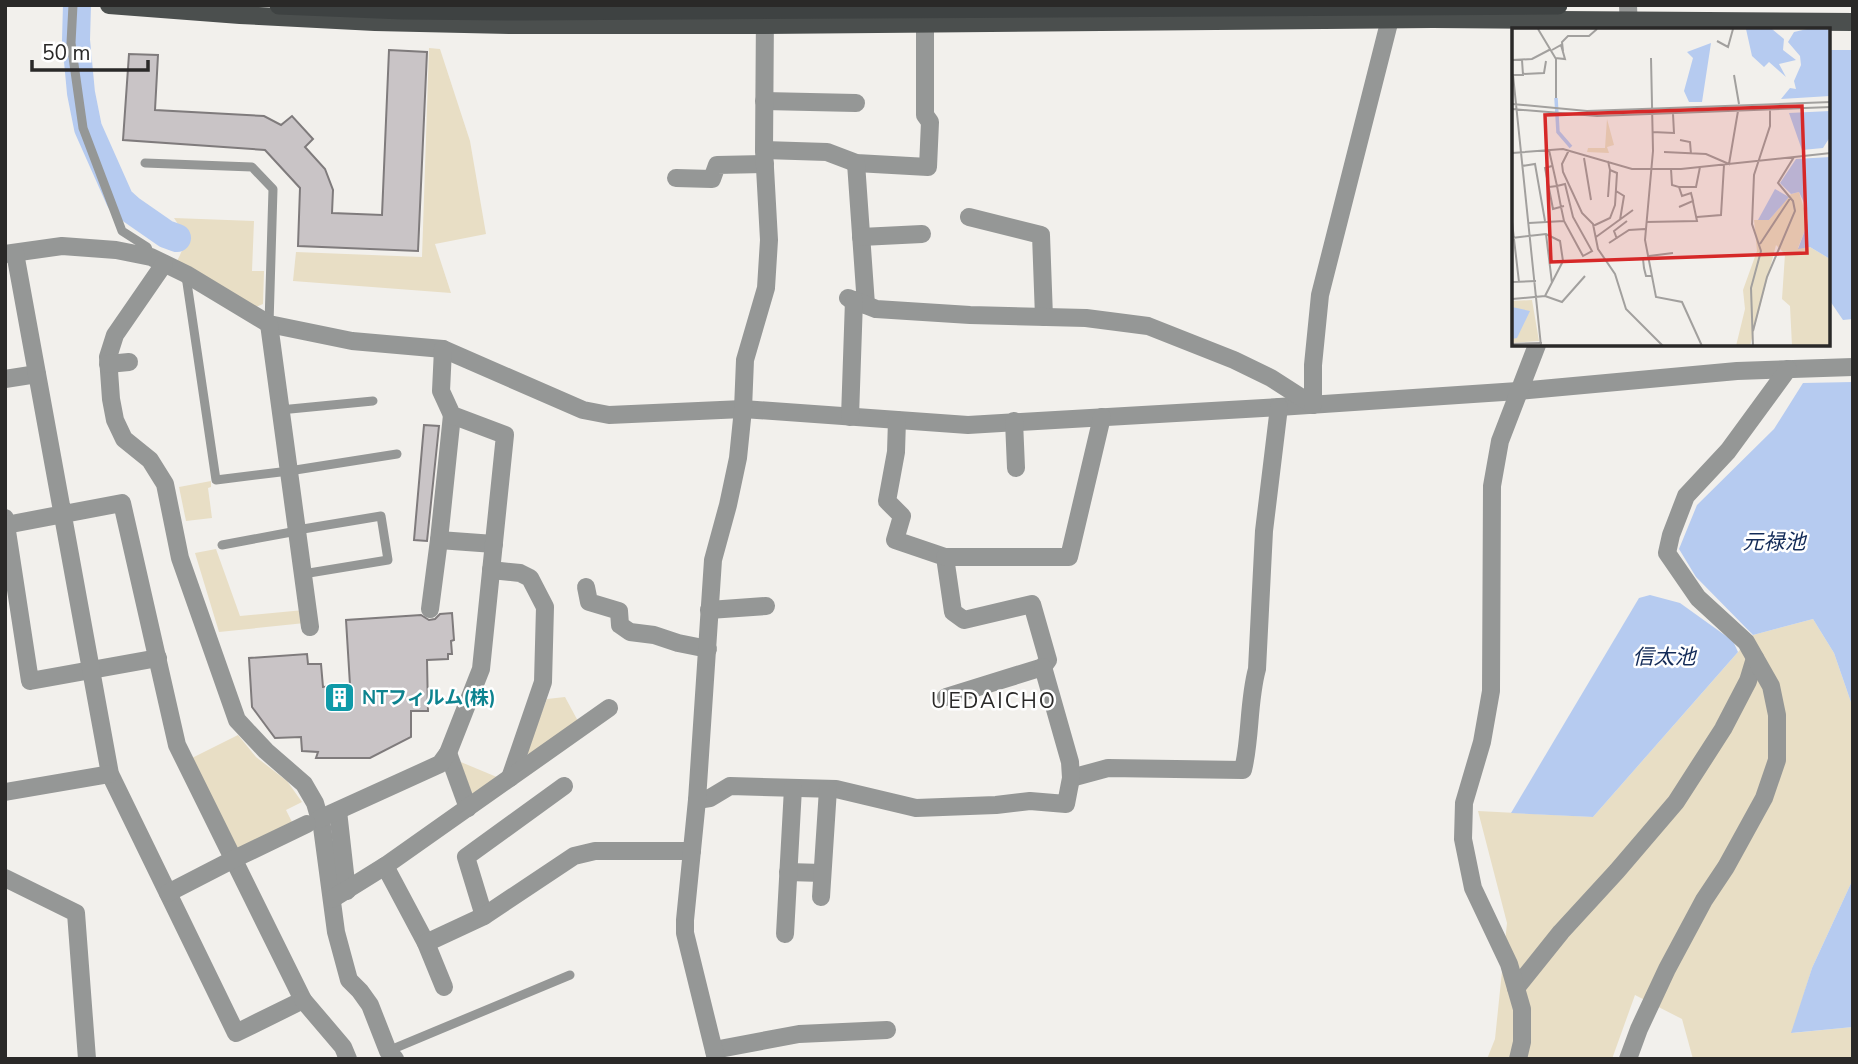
<svg xmlns="http://www.w3.org/2000/svg" width="1858" height="1064" font-family="'Nunito Sans','Noto Sans JP',sans-serif">
<rect width="100%" height="100%" fill="#f2f0ec"/>
<!-- green -->
<g fill="#e8dec5">
<polygon points="429,48 440,49 470,141 486,234 435,244 451,293 293,281 296,252 422,257"/>
<path d="M 174,218 L 254,221 L 252,271 L 264,271 L 263,304 L 256,307 L 177,261 C 188,240 187,238 174,218 Z"/>
<polygon points="211,481 211,487 208,488 212,518 186,521 179,487"/>
<polygon points="216,549 240,616 304,610 305,623 219,632 195,553"/>
<polygon points="1813,619 1834,653 1853,708 1853,879 1812,968 1792,1033 1853,1027 1853,1059 1693,1059 1682,1019 1635,995 1612,1059 1487,1059 1495,1039 1507,923 1478,811 1593,817 1753,635"/>
<polygon points="565,697 579,723 533,757 526,752 547,699"/>
<polygon points="238,735 256,757 287,781 302,802 286,810 293,824 241,849 234,847 190,759"/>
<polygon points="456,760 504,780 469,803"/>
</g>
<!-- water -->
<g fill="#b6cbf0">
<polygon points="1828,50 1853,50 1853,319 1843,320 1830,301 1828,290"/>
<polygon points="1853,382 1853,708 1834,653 1813,619 1753,635 1696,577 1679,549 1697,505 1774,429 1803,383"/>
<polygon points="1650,595 1680,603 1733,641 1738,652 1593,817 1511,813 1639,598"/>
<polygon points="1853,879 1853,1027 1791,1033 1812,968"/>
</g>
<g fill="none" stroke-linecap="round" stroke-linejoin="round">
<!-- river -->
<polyline stroke="#b6cbf0" stroke-width="28" points="77,5 76,40 81,93 88,128 120,200 130,209 166,234 177,238"/>
</g>
<!-- building -->
<g fill="#c9c4c6" stroke="#7f7b7c" stroke-width="2">
<polygon points="389,50 427,52 418,251 298,246 300,188 265,150 123,140 129,54 158,55 155,110 264,116 281,125 292,116 313,139 305,147 325,169 333,190 332,213 382,215"/>
<polygon points="424,425 439,426 427,541 414,540"/>
<polygon points="452,613 454,640 451,641 452,654 448,654 448,659 427,660 428,711 411,711 411,737 370,758 316,758 318,752 302,751 301,737 275,738 252,707 249,658 307,654 308,664 321,664 323,687 350,685 346,620 421,615 429,620 435,619 440,614"/>
</g>
<g fill="none" stroke-linecap="round" stroke-linejoin="round">
<!-- service -->
<g stroke="#959796" stroke-width="9">
<polyline points="73,5 71,43 83,128 122,231 147,247 151,257"/>
<polyline points="145,163 252,167 273,189 269,324"/>
<polyline points="186,276 216,480 289,471 397,454"/>
<polyline points="280,410 373,401"/>
<polyline points="297,530 381,516 388,560 303,574"/>
<polyline points="222,545 297,531"/>
<polyline points="388,1051 570,975"/>
</g>
<!-- minor -->
<g stroke="#959796" stroke-width="18">
<polyline points="764,101 856,103"/>
<polyline points="764,150 827,152 856,163 928,167 930,122 925,115 925,23"/>
<polyline points="856,163 866,305"/>
<polyline points="676,178 712,179 717,165 765,164"/>
<polyline points="969,217 1041,235 1044,317"/>
<polyline points="861,237 922,234"/>
<polyline points="5,254 62,246 116,250 151,257 186,274 269,324 352,341 443,349 583,410 609,415 743,409 968,425 1279,407 1518,391 1737,371 1853,367"/>
<polyline points="164,264 115,335 108,357 111,399 115,420 124,439 150,460 165,484 180,558 237,720 266,751 304,784 315,803 322,827 336,932 349,980 360,991 370,1005 388,1051 395,1059"/>
<polyline points="848,298 876,309 970,315 1086,318 1148,326 1234,360 1271,378 1313,405"/>
<polyline points="269,324 310,627"/>
<polyline points="108,364 129,362"/>
<polyline points="5,379 37,374"/>
<polyline points="1313,405 1313,365 1320,295 1390,19"/>
<polyline points="850,417 854,300"/>
<polyline points="897,420 896,452 887,501 902,516 895,540 945,557 953,612 964,620 1032,604 1048,660 1043,667 946,697"/>
<polyline points="1014,421 1016,468"/>
<polyline points="5,518 30,681 158,658"/>
<polyline points="6,525 122,503 177,745 303,1000 236,1033 110,774 15,253"/>
<polyline points="439,540 494,544"/>
<polyline points="945,557 1069,557 1102,417"/>
<polyline points="491,570 520,573 530,578 545,607 543,682 510,778"/>
<polyline points="586,587 589,602 619,611 620,625 630,632 654,635 678,643 708,649"/>
<polyline points="430,609 439,540 452,415"/>
<polyline points="709,610 766,606"/>
<polyline points="448,753 468,808"/>
<path d="M 1071,778 L 1108,768 L 1243,770 C 1251,737 1248,702 1257,669 L 1264,531 L 1279,407"/>
<polyline points="5,792 110,774"/>
<polyline points="697,800 710,798 730,786 836,789 916,808 996,805 1030,801 1066,804 1071,778 1070,762 1043,667"/>
<polyline points="338,811 347,891"/>
<polyline points="319,819 440,764 448,753 481,669 505,435 452,415 441,391 443,349"/>
<polyline points="385,866 426,943 444,987"/>
<polyline points="788,872 822,873"/>
<polyline points="5,878 76,913 87,1059"/>
<polyline points="168,893 234,859 307,824"/>
<polyline points="821,897 828,789"/>
<polyline points="332,899 385,866 609,708"/>
<polyline points="484,916 466,857 564,786"/>
<polyline points="785,934 793,788"/>
<polyline points="426,943 484,916 574,856 595,851 692,851"/>
<polyline points="1516,988 1561,932 1617,871 1676,802 1723,729 1748,681 1755,658"/>
<polyline points="303,1000 343,1047 348,1059"/>
<polyline points="714,1050 799,1034 887,1030"/>
<polyline points="716,1059 685,933 685,920 697,800 713,560 728,505 738,458 743,409 745,360 766,288 769,240 764,150 765,12"/>
<polyline points="1628,1059 1639,1029 1667,969 1704,900 1726,867 1764,798 1777,760 1777,715 1771,686 1746,642 1698,598 1667,553 1671,535 1686,496 1728,451 1788,369"/>
</g>
<!-- tertiary -->
<g stroke="#959796" stroke-width="18">
<polyline points="1628,5 1629,30"/>
<polyline points="1518,1059 1522,1042 1522,1009 1509,964 1473,888 1463,839 1464,803 1482,742 1491,691 1492,486 1500,441 1537,345"/>
</g>
<!-- primary -->
<polyline stroke="#4b4f4e" stroke-width="18" points="109,5 240,15 375,22 509,25 765,25 1433,19 1853,22"/>
<!-- trunk-bridge -->
<polyline stroke="#3e4242" stroke-width="19" points="279,5 403,10 522,11 1558,5"/>
</g>
<!-- icons -->
<defs>
<symbol id="building-square" viewBox="-11 -11 22 22"><rect x="-9" y="-9" width="18" height="18" rx="4" fill="#0f9aa8" stroke="#fff"/><path d="M-4-6H4V6H1V3H-1V6H-4ZM-2.5-4.3h1.7v1.8h-1.7ZM.8-4.3h1.7v1.8H.8ZM-2.5-1h1.7V.8h-1.7ZM.8-1h1.7V.8H.8Z" fill="#fff"/></symbol>
</defs>
<g fill-rule="evenodd">
<use href="#building-square" x="322" y="680" width="35" height="35"/>
</g>
<g text-anchor="middle" stroke-width="5" stroke-linejoin="round" paint-order="stroke">
<!-- culture labels -->
<g font-size="19" font-weight="bold" fill="#0d838f" stroke="#fff" text-anchor="start">
<text x="362" y="704">NTフィルム(株)</text>
</g>
<!-- water labels -->
<g font-size="21" font-style="italic" fill="#132b58" stroke="#fff">
<text x="1774" y="549">元禄池</text>
<text x="1664" y="664">信太池</text>
</g>
<!-- neighbourhood labels -->
<g font-size="21" letter-spacing="2" fill="#2a2928" stroke="#fff">
<text x="994" y="708">UEDAICHO</text>
</g>
</g>
<!-- overview -->
<g transform="translate(1512 28)">
<rect width="318" height="318" fill="#f2f0ec"/>
<path d="M 95,91 L 102,117 L 95,119 L 97,125 L 75,124 L 76,120 L 93,120 ZM 287,164 L 296,194 L 286,220 L 298,219 L 318,231 L 318,318 L 280,318 L 278,278 L 270,271 L 273,226 L 264,217 L 238,318 L 224,318 L 233,281 L 231,262 L 245,223 L 242,192 L 257,192 L 279,166 ZM 20,272 L 27,313 L 0,315 L 0,273 Z" fill="#e8dec5"/>
<path d="M 234,1 L 260,1 L 272,11 L 271,22 L 284,32 L 267,36 L 274,49 L 257,34 L 252,39 L 240,28 ZM 295,1 L 318,1 L 318,68 L 269,71 L 278,60 L 284,61 L 282,53 L 289,37 L 288,28 L 276,14 L 282,4 ZM 199,15 L 190,74 L 177,74 L 172,63 L 181,30 L 175,24 ZM 318,83 L 318,109 L 311,120 L 290,122 L 277,85 ZM 318,129 L 318,231 L 298,219 L 286,221 L 296,194 L 295,181 L 287,164 L 279,166 L 268,155 L 284,131 ZM 263,161 L 277,169 L 257,192 L 246,192 ZM 0,279 L 18,283 L 5,310 L 0,311 Z" fill="#b6cbf0"/>
<path fill="none" stroke="#b6cbf0" stroke-width="3.5" d="M 44,70 L 46,104 L 59,119"/>
<path fill="none" stroke="#a2a09e" stroke-width="2" d="M 26,1 L 44,31 L 44,70M 205,13 L 216,19 L 221,1M 40,22 L 49,17 L 53,31 L 43,30M 51,23 L 50,14 L 56,8 L 77,8 L 85,1M 139,30 L 141,123 L 133,212 L 144,269 L 170,274 L 190,318M 0,32 L 20,31 L 39,21M 10,46 L 32,45 L 34,33M 0,47 L 11,47 L 10,32M 1,47 L 29,318M 222,47 L 227,76M 0,76 L 75,83 L 319,74M 0,81 L 85,88 L 319,79M 140,104 L 162,105 L 161,86M 168,112 L 178,114 L 179,126M 37,122 L 45,158 L 49,179 L 52,193 L 71,228 L 80,223 L 61,189 L 53,156 L 45,158 L 37,159M 57,122 L 50,136 L 51,144 L 70,185 L 81,196 L 86,221 L 103,246 L 114,281 L 151,318M 152,124 L 194,126 L 217,136 L 226,83M 0,125 L 51,121 L 120,141 L 169,141 L 319,125M 72,130 L 79,172M 10,138 L 23,136 L 33,193M 40,138 L 33,140 L 41,181 L 52,178M 159,141 L 160,157 L 167,159 L 170,168 L 179,165 L 181,173 L 167,179M 167,159 L 184,159 L 188,139M 104,163 L 112,168 L 108,192M 96,169 L 98,142M 185,189 L 209,187 L 212,137M 0,194 L 7,254M 134,194 L 185,193 L 181,174M 17,195 L 52,193M 81,198 L 98,190 L 103,177 L 105,145 L 98,142 L 96,133M 34,206 L 40,255M 84,209 L 121,182M 0,210 L 34,206 L 48,213 L 51,233 L 33,268 L 0,271M 105,211 L 102,203 L 115,193M 97,215 L 117,202 L 133,201M 248,216 L 279,169M 137,228 L 161,225M 137,229 L 131,231 L 132,240 L 134,248 L 140,248M 0,254 L 24,253M 33,268 L 50,274 L 73,248M 241,303 L 255,249 L 283,183 L 281,173 L 266,155 L 282,129M 0,316 L 30,315M 241,318 L 239,260 L 249,223 L 240,196 L 242,147 L 258,98 L 258,78"/>
<path fill="#d62828" fill-opacity="0.15" stroke="#d62828" stroke-width="3.5" d="M 290,78 L 295,225 L 39,234 L 33,87 Z"/>
<rect width="318" height="318" fill="none" stroke="#2a2928" stroke-width="3.5"/>
</g>
<!-- border -->
<rect width="1858" height="1064" fill="none" stroke="#2a2928" stroke-width="14"/>
<!-- scale -->
<path d="M32 60v10h116v-10" fill="none" stroke="#2a2928" stroke-width="3.5"/>
<text x="42" y="60" font-size="21" fill="#2a2928" stroke="#ffffff" stroke-width="5" paint-order="stroke">50 m</text>
</svg>
